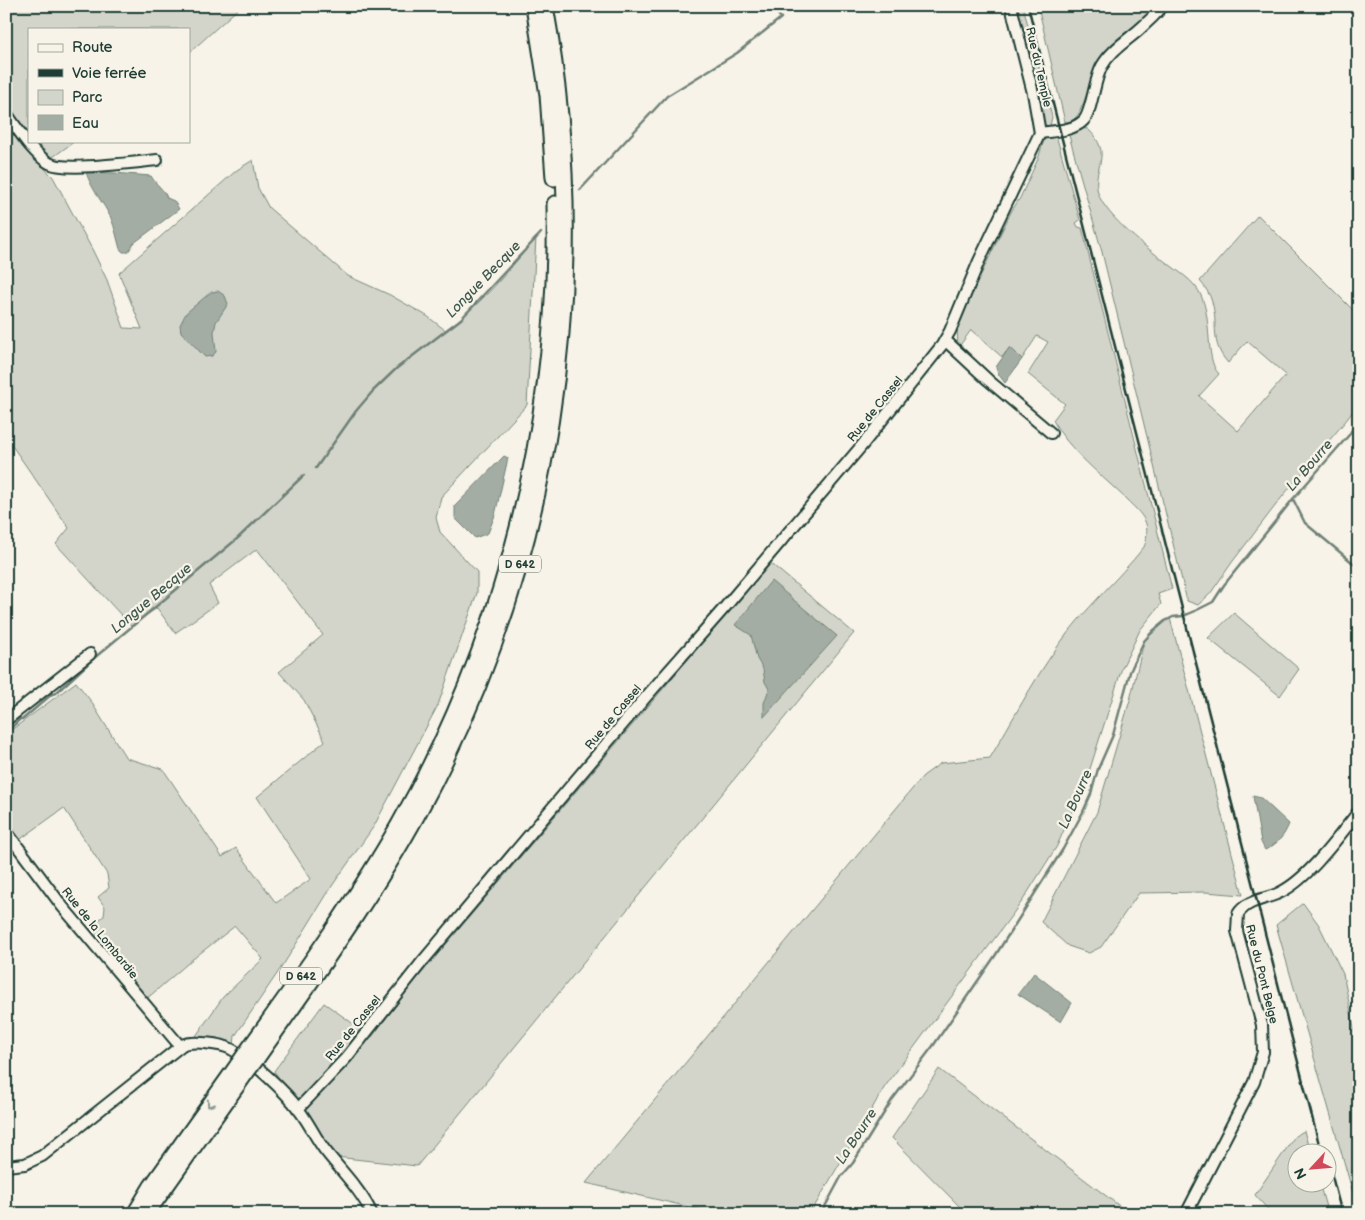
<svg xmlns="http://www.w3.org/2000/svg" width="1365" height="1220" font-family="'Balsamiq Sans',sans-serif">
<rect width="100%" height="100%" fill="#f7f3e8"/>
<filter id="ink" filterUnits="userSpaceOnUse"><feTurbulence type="fractalNoise" baseFrequency=".02" numOctaves="2"/><feDisplacementMap in="SourceGraphic" scale="10" xChannelSelector="R" yChannelSelector="G"/><feConvolveMatrix kernelMatrix="1 2 1 2 8 2 1 2 1" color-interpolation-filters="sRGB"/></filter>
<g filter="url(#ink)">
<!-- green -->
<g fill="#d3d5ca" stroke="#79897f">
<polygon points="6,6 241,6 189,53 189,29 29,29 29,133 6,103"/>
<polygon points="1014,6 1023,6 1052,117 1050,126 1044,125 1041,120"/>
<polygon points="1038,6 1158,6 1095,72 1083,104 1078,115 1072,121 1065,122"/>
<path d="M 6,123 L 24,147 L 53,177 L 93,251 L 107,280 L 124,328 L 142,329 L 119,273 L 237,170 L 253,160 L 258,188 L 269,208 L 348,276 L 390,295 L 427,316 L 445,330 C 480,306 509,271 536,237 L 527,405 L 441,497 L 436,518 L 440,532 L 477,572 L 477,593 L 438,705 L 374,826 L 332,886 L 285,962 L 235,1036 L 234,1045 C 223,1040 205,1042 196,1036 L 223,997 L 263,959 L 235,926 L 194,958 L 144,1001 L 84,931 L 104,916 L 105,907 L 98,897 L 109,888 L 107,874 L 64,808 L 18,841 L 6,824 L 6,734 L 76,682 L 90,700 L 126,758 L 163,769 L 222,857 L 236,848 L 276,903 L 311,879 L 257,797 L 325,741 L 304,700 L 279,672 L 323,635 L 257,549 L 209,585 L 218,603 L 175,633 L 157,608 L 131,626 L 56,544 L 69,528 L 6,437 Z"/>
<path d="M 1077,128 L 1088,129 C 1115,156 1091,166 1098,193 C 1105,216 1150,251 1170,265 C 1179,272 1189,278 1196,287 C 1215,312 1203,358 1219,374 L 1199,396 L 1238,431 L 1286,375 L 1247,341 L 1228,363 C 1209,342 1219,325 1212,302 C 1210,294 1205,287 1200,281 L 1258,215 L 1359,316 L 1359,403 L 1348,418 L 1282,497 L 1233,561 L 1210,594 L 1198,605 L 1187,601 L 1102,252 L 1068,132 Z"/>
<path d="M 1056,135 L 1080,220 L 1076,223 L 1078,227 L 1082,228 L 1172,589 L 1158,594 L 1161,604 L 1140,630 L 1122,668 L 1088,775 L 1057,846 L 1023,900 L 884,1088 L 810,1214 L 719,1214 L 586,1183 L 923,776 L 941,763 L 990,758 C 1012,721 1033,681 1058,646 C 1083,610 1117,581 1144,547 C 1147,541 1148,527 1145,521 C 1141,513 1134,507 1127,500 C 1105,478 1066,448 1053,420 L 1065,404 L 1028,374 L 1048,342 L 1037,336 L 1022,359 L 1010,347 L 1002,357 L 971,330 L 958,348 L 957,325 L 966,302 L 977,283 L 1011,212 L 1020,198 L 1038,159 L 1044,140 L 1048,136 Z"/>
<polygon points="36,141 75,141 53,157 49,156"/>
<polygon points="768,561 854,633 417,1166 336,1157 274,1071 324,1003 372,1037 409,988 724,617"/>
<polygon points="1234,613 1299,669 1280,696 1208,638"/>
<polygon points="1170,618 1243,895 1205,892 1139,893 1101,947 1089,953 1068,946 1041,922 1097,812 1130,700 1144,641"/>
<polygon points="1303,903 1319,925 1343,974 1359,1051 1359,1214 1276,925"/>
<polygon points="939,1069 1130,1214 967,1214 892,1138"/>
<polygon points="1304,1131 1310,1152 1298,1152 1298,1182 1319,1183 1328,1214 1272,1214 1255,1195 1295,1136"/>
</g>
<!-- water -->
<g fill="#a4ada3" stroke="#6f8077">
<path d="M 86,172 L 114,173 L 151,176 C 156,185 164,189 167,198 L 174,201 L 179,209 L 134,243 L 128,252 L 123,252 L 120,249 C 117,238 115,228 111,218 C 103,202 91,189 86,172 Z"/>
<polygon points="218,291 225,296 228,304 216,322 214,332 216,352 212,356 205,357 181,332 180,325 186,313 211,292"/>
<polygon points="1010,347 1022,359 1005,383 999,375 996,367"/>
<polygon points="504,456 508,458 495,515 488,533 475,538 455,518 455,506"/>
<polygon points="771,581 837,636 764,717 764,703 769,689 765,682 763,669 757,659 751,635 735,625"/>
<path d="M 1253,796 L 1261,798 L 1289,824 C 1284,837 1277,844 1265,850 L 1261,842 Z"/>
<polygon points="1034,973 1072,1003 1061,1022 1018,994"/>
</g>
<g fill="none" stroke-linecap="round" stroke-linejoin="round">
<!-- stream -->
<g stroke="#6f8077" stroke-width="2.5">
<polyline points="580,190 667,96 737,53 781,18 772,6"/>
<polyline points="316,468 356,411 373,391 397,368 461,319 541,233"/>
<polyline points="1293,499 1305,523 1359,568"/>
<polyline points="6,733 20,719 23,719 52,694 56,693 93,659 238,538 304,475"/>
<polyline points="821,1214 841,1177 853,1163 892,1100 933,1046 995,956 1063,849 1083,812 1091,794 1098,769 1113,735 1130,672 1144,641 1153,631 1165,621 1173,617 1183,616 1195,611 1213,602 1224,585 1293,499 1349,435 1359,418"/>
</g>
<defs>
<g id="minor">
<polyline points="1011,6 1033,93 1040,133"/>
<path d="M 6,113 C 18,129 31,152 49,163 C 64,172 137,162 157,160"/>
<path d="M 1040,133 C 1053,131 1074,131 1084,120 C 1092,111 1094,80 1102,66 C 1111,50 1128,40 1141,28 C 1149,21 1156,14 1163,6"/>
<polyline points="945,340 988,380 1051,433"/>
<polyline points="6,720 90,654"/>
<polyline points="6,831 62,906 180,1046"/>
<polyline points="298,1109 347,1057 422,962 645,698 726,606 864,443 942,345 950,331 979,261 1040,133"/>
<path d="M 6,1166 L 25,1164 L 42,1156 L 182,1045 C 192,1040 222,1044 231,1049 C 251,1059 286,1092 299,1110 C 309,1123 315,1137 324,1149 C 340,1170 361,1190 372,1214"/>
<path d="M 1186,1214 L 1254,1082 L 1263,1052 L 1262,1025 L 1237,931 L 1238,914 C 1247,899 1267,900 1281,892 C 1309,878 1339,836 1359,811"/>
</g>
<g id="highway">
<polyline points="534,6 548,95 554,178"/>
<path d="M 247,1052 C 300,978 354,904 399,825 C 506,636 559,421 555,204"/>
<path d="M 256,1059 C 312,979 371,899 418,813 C 552,567 595,282 545,6"/>
<polyline points="135,1214 152,1186 238,1065"/>
<polyline points="146,1214 247,1071"/>
</g>
</defs>
<!-- minor casing -->
<use href="#minor" stroke="#1f3d34" stroke-width="14"/>
<!-- highway casing -->
<use href="#highway" stroke="#1f3d34" stroke-width="19"/>
<!-- minor -->
<use href="#minor" stroke="#f7f3e8" stroke-width="10"/>
<!-- highway -->
<use href="#highway" stroke="#f7f3e8" stroke-width="15"/>
<!-- rail -->
<g stroke="#1f3d34" stroke-width="2.5">
<polyline points="1028,6 1321,1152"/>
<polyline points="1328,1161 1342,1214"/>
</g>
<defs>
<g id="highway-bridge">
<polyline points="238,1065 247,1052"/>
<polyline points="247,1071 256,1059"/>
</g>
</defs>
<!-- highway-bridge casing -->
<use href="#highway-bridge" stroke="#1f3d34" stroke-width="19" stroke-linecap="butt"/>
<!-- highway-bridge -->
<use href="#highway-bridge" stroke="#f7f3e8" stroke-width="15"/>
</g>
<!-- one-way arrows -->
<defs><path id="oneway-chevron" d="M-2-3.5L2.5 0L-2 3.5" fill="none" stroke-width="1.6" stroke-linecap="round" stroke-linejoin="round" transform="scale(1.25)"/></defs>
<use stroke="#8b988e" href="#oneway-chevron" transform="translate(210 1104) rotate(125)"/>
</g>
<g text-anchor="middle" stroke-width="4.5" stroke-linejoin="round" paint-order="stroke">
<!-- shield labels -->
<g fill="#f7f3e8" stroke="#60746a" stroke-width="1">
<rect x="499" y="555.5" width="42" height="17" rx="4"/>
<rect x="280" y="967.5" width="42" height="17" rx="4"/>
</g>
<g font-size="11" font-weight="bold" fill="#1f3d34">
<text x="520" y="568">D 642</text>
<text x="301" y="980">D 642</text>
</g>
<!-- street labels -->
<g font-size="12" fill="#1f3d34" stroke="#f7f3e8">
<text transform="translate(1039 67) rotate(77)" y="4">Rue du Temple</text>
<text transform="translate(875 409) rotate(-51)" y="4">Rue de Cassel</text>
<text transform="translate(613 717) rotate(-50)" y="4">Rue de Cassel</text>
<text transform="translate(100 933) rotate(51)" y="4">Rue de la Lombardie</text>
<text transform="translate(1262 974) rotate(76)" y="4">Rue du Pont Belge</text>
<text transform="translate(353 1028) rotate(-51)" y="4">Rue de Cassel</text>
</g>
<!-- water labels -->
<g font-size="14" font-style="italic" fill="#405950" stroke="#f7f3e8">
<text transform="translate(483 279) rotate(-46)" y="5">Longue Becque</text>
<text transform="translate(1309 465) rotate(-49)" y="5">La Bourre</text>
<text transform="translate(151 598) rotate(-40)" y="5">Longue Becque</text>
<text transform="translate(1075 799) rotate(-66)" y="5">La Bourre</text>
<text transform="translate(856 1136) rotate(-57)" y="5">La Bourre</text>
</g>
</g>
<!-- margin -->
<rect width="1365" height="1220" fill="none" stroke="#f7f3e8" stroke-width="25"/>
<rect x="12" y="12" width="1340" height="1195" fill="none" stroke="#1f3d34" stroke-width="2" filter="url(#ink)"/>
<!-- legend -->
<rect x="28" y="28" width="162" height="115" fill="#f7f3e8" stroke="#a1aaa0"/>
<rect x="38" y="44" width="25" height="8" fill="#f7f3e8" stroke="#a1aaa0"/>
<text x="72" y="52" font-size="15" fill="#1f3d34">Route</text>
<rect x="38" y="69" width="25" height="8" fill="#1f3d34" stroke="#a1aaa0"/>
<text x="72" y="78" font-size="15" fill="#1f3d34">Voie ferrée</text>
<rect x="38" y="90" width="25" height="15" fill="#d3d5ca" stroke="#a1aaa0"/>
<text x="72" y="102" font-size="15" fill="#1f3d34">Parc</text>
<rect x="38" y="115" width="25" height="15" fill="#a4ada3" stroke="#a1aaa0"/>
<text x="72" y="128" font-size="15" fill="#1f3d34">Eau</text>
<!-- north arrow -->
<g transform="translate(1312 1168) rotate(244)"><circle r="24" fill="#f7f3e8" stroke="#a1aaa0"/>
<path d="M0-4L9 19L0 12L-9 19Z" fill="#d1495b"/>
<text y="-8" font-size="14" font-weight="bold" text-anchor="middle" fill="#1f3d34">N</text>
</g>
</svg>
